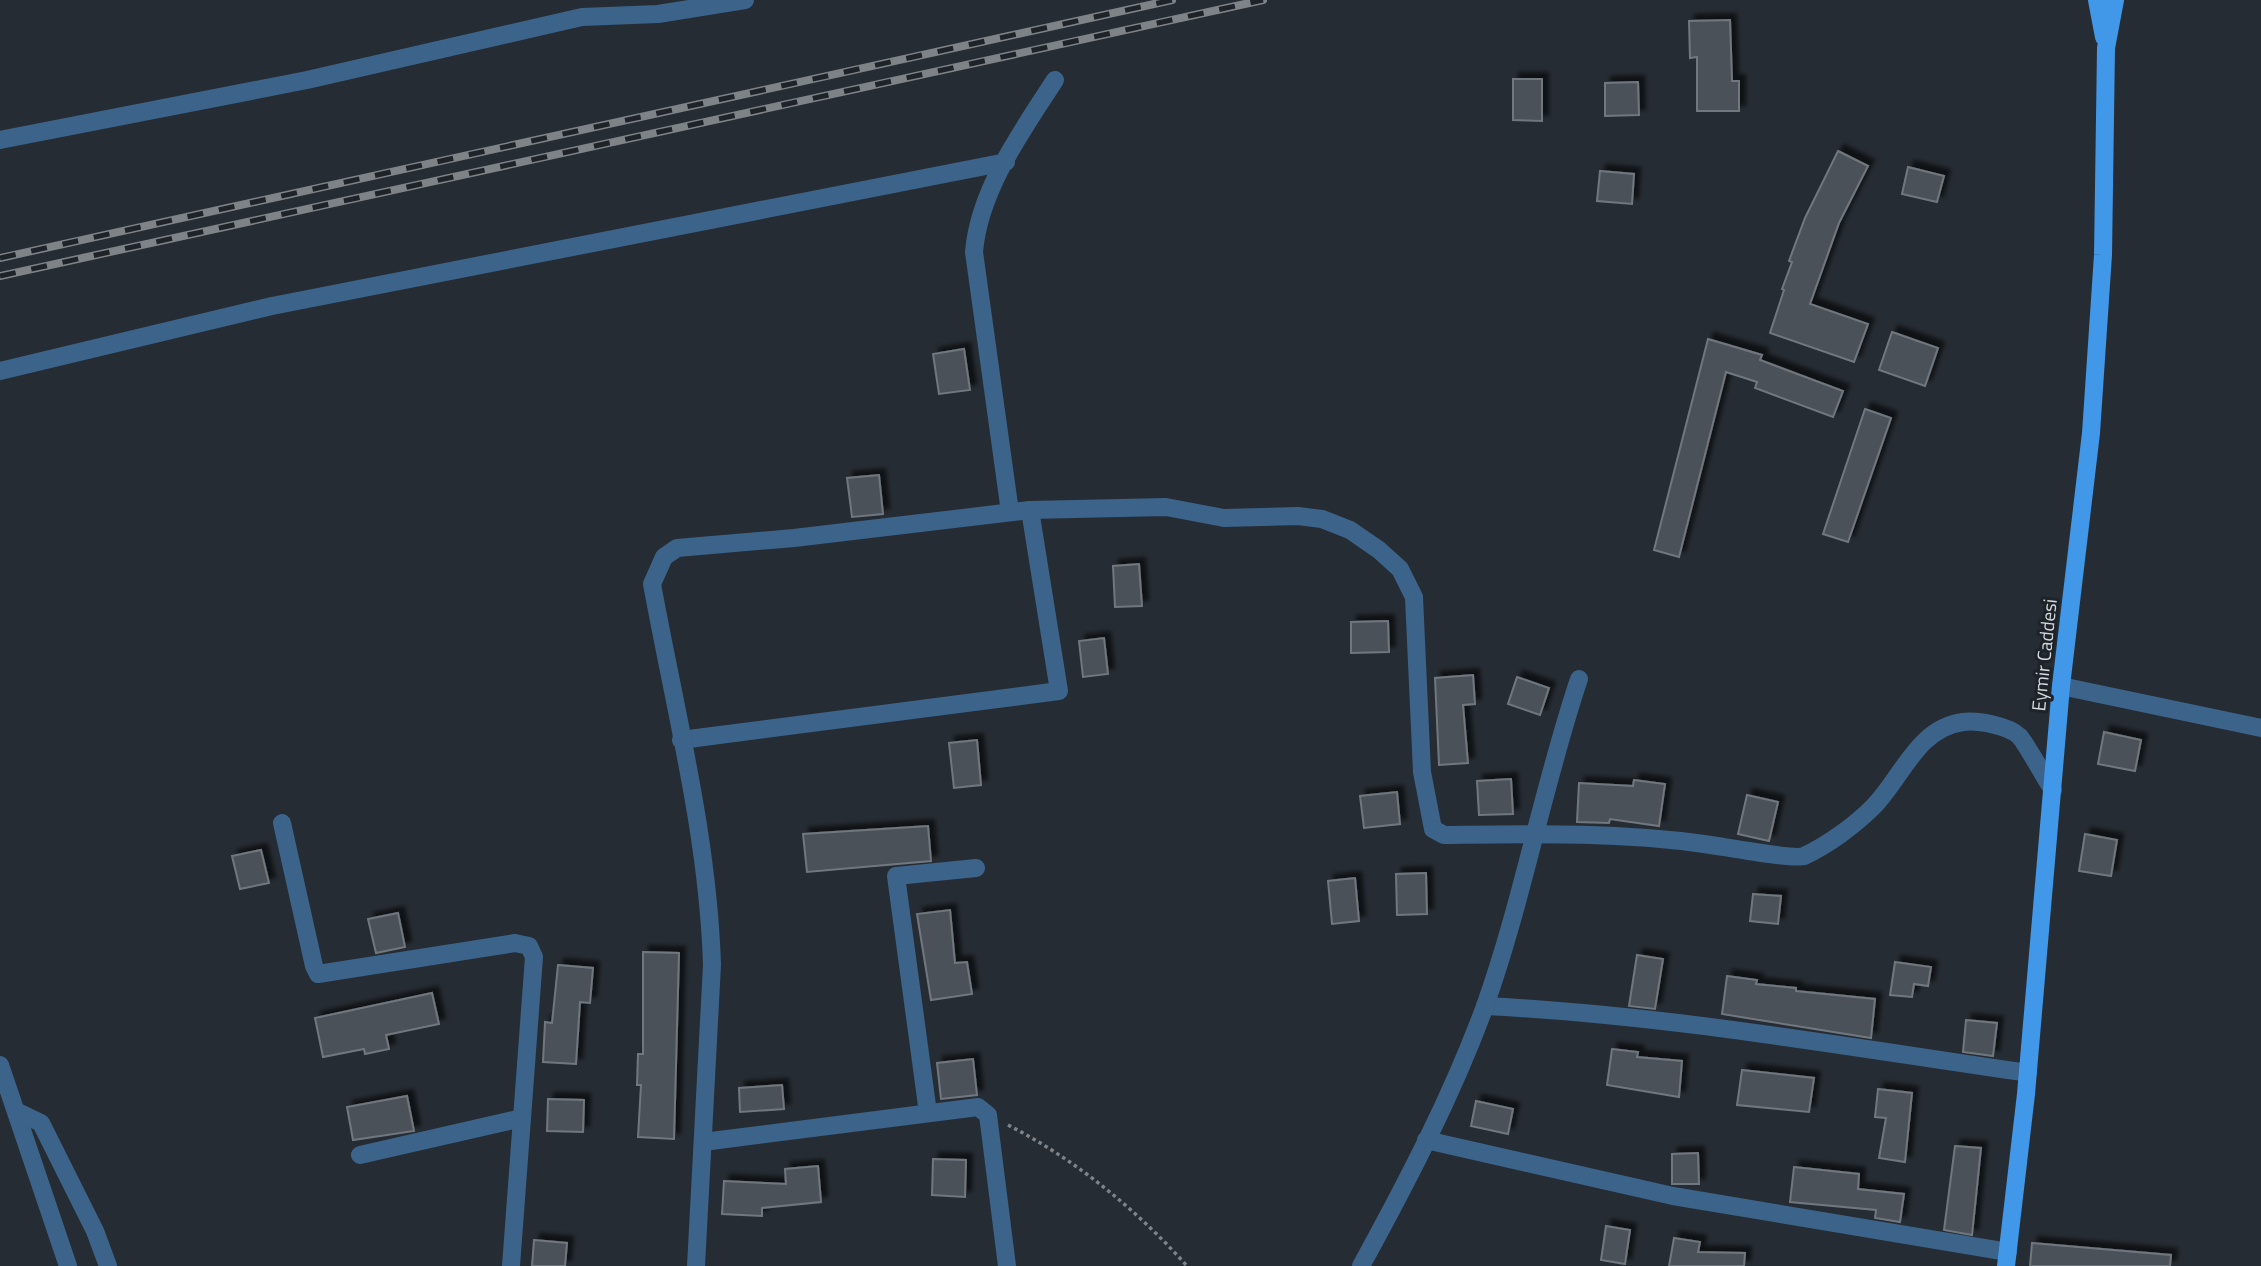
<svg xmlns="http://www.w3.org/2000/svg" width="2261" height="1266" font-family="'Titillium Web',sans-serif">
<defs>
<filter id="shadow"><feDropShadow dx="6" dy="-6" stdDeviation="2" flood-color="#0009"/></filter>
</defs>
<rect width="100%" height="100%" fill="#262c33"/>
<!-- building -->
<g fill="#4b5158" stroke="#70777f" stroke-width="2" filter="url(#shadow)">
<polygon points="1730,20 1732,81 1739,81 1739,111 1697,111 1697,57 1690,58 1689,21"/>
<polygon points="1513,79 1542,79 1542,121 1513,120"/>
<polygon points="1638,82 1639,115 1605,116 1605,83"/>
<polygon points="1838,151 1868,166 1839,223 1810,304 1868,324 1854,362 1770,333 1784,290 1782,289 1792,262 1789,261 1805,218"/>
<polygon points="1908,167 1944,176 1937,202 1902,194"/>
<polygon points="1600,171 1634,174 1632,204 1597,201"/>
<polygon points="1892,332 1938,348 1925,386 1879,370"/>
<polygon points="1708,339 1762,355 1760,360 1843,391 1833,417 1755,388 1757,382 1726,372 1679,557 1654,550"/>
<polygon points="964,349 970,390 939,394 933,354"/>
<polygon points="1865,409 1891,418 1848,542 1823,534"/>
<polygon points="879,475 883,514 852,517 847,478"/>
<polygon points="1139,564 1142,606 1115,607 1113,566"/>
<polygon points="1388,621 1389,652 1351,653 1351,622"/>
<polygon points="1104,638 1108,674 1083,677 1079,641"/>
<polygon points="1473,675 1475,704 1463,705 1468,763 1439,765 1435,678"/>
<polygon points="1517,677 1549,688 1540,715 1508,704"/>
<polygon points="2104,732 2141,740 2135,771 2098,764"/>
<polygon points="977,740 981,785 954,788 949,743"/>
<polygon points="1511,779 1513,814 1479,815 1477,781"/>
<polygon points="1634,780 1665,784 1659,826 1610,819 1609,823 1577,822 1579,783 1633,786"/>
<polygon points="1397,792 1400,824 1364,828 1360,796"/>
<polygon points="1747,795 1778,802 1769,841 1738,834"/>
<polygon points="928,826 931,861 807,872 803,834"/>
<polygon points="2085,834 2117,840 2111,876 2079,871"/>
<polygon points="261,850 269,883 240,889 232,856"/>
<polygon points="1426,873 1427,914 1397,915 1396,874"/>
<polygon points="1355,878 1359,921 1332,924 1328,881"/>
<polygon points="1753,894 1781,896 1778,924 1750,921"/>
<polygon points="950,910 955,963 967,962 972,994 931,1000 917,914"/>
<polygon points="398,913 405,947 376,953 368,919"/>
<polygon points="643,952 679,953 674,1139 638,1137 641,1085 637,1085 638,1054 643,1054"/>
<polygon points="1637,955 1663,959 1655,1009 1629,1006"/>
<polygon points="1895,962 1931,967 1928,986 1914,984 1912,997 1890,995"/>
<polygon points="558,965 593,968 590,1003 580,1002 576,1064 543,1062 545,1022 552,1023"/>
<polygon points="1727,976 1757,980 1756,984 1796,988 1796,991 1875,999 1871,1038 1722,1014"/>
<polygon points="432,993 439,1024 386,1035 389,1049 365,1054 364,1049 323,1057 315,1018"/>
<polygon points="1966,1020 1997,1023 1993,1056 1963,1052"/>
<polygon points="1612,1049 1638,1052 1637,1057 1682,1061 1679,1097 1607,1085"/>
<polygon points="973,1059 977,1095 941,1099 937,1063"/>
<polygon points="1742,1070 1814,1078 1809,1112 1737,1105"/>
<polygon points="782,1085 784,1109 740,1112 739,1088"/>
<polygon points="1878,1089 1912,1093 1905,1162 1879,1158 1886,1118 1875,1117"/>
<polygon points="407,1096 414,1131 353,1140 347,1107"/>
<polygon points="548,1099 584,1100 583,1132 547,1131"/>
<polygon points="1476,1101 1513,1109 1508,1134 1471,1126"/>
<polygon points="1955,1146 1981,1148 1972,1235 1944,1230"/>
<polygon points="1698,1153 1699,1184 1672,1184 1672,1154"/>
<polygon points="933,1159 966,1160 965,1197 932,1195"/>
<polygon points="818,1166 821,1202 762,1208 762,1216 722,1214 724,1181 786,1184 785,1169"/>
<polygon points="1794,1167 1859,1174 1858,1189 1904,1194 1900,1222 1875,1218 1876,1210 1790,1202"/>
<polygon points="1606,1226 1630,1230 1625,1264 1601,1260"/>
<polygon points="1674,1238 1700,1242 1698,1252 1745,1253 1744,1266 1669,1266"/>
<polygon points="534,1240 567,1243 565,1266 532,1266"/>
<polygon points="2032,1243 2171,1255 2170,1266 2030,1266"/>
</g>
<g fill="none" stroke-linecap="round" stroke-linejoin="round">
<!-- path -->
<path stroke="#7e8389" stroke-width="3.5" stroke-dasharray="3.5 3.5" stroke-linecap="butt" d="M 1008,1125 C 1076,1160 1136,1209 1187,1266"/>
<!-- minor -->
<g stroke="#3c638a" stroke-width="18">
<polyline points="0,140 307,80 582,17 658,14 745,0"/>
<polyline points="0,371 272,306 1006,162"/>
<path d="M 1010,512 L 974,252 C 979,190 1022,131 1055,80"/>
<polyline points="2061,686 2261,728"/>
<polyline points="681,740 1059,691 1030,510"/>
<polyline points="282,823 314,966 318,974 515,943 529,946 534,957 511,1266"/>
<path d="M 1485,1006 C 1667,1015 1847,1047 2028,1073"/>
<polyline points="0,1065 68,1266"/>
<polyline points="16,1111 41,1123 95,1231 108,1266"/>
<polyline points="928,1113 896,876 976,868"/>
<polyline points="1426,1140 1673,1196 2008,1252"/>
<polyline points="703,1142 978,1107 988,1115 1007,1266"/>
<polyline points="360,1155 522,1118"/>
<path d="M 696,1266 L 712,965 C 708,836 675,710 652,584 L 664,557 L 677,548 L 794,538 L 1030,510 L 1166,507 L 1224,518 L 1298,516 L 1322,519 L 1350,530 L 1379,550 L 1400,569 L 1414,597 L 1422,772 L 1433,829 L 1444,835 C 1532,834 1617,832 1704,844 C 1721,846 1793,860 1804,856 C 1828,845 1855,825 1873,807 C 1902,778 1917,728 1963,722 C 1978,720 2009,726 2019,736 C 2025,741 2045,779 2053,790"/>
<path d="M 1361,1266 C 1407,1182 1452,1096 1485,1006 C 1523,899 1543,786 1579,679"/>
</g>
<!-- major -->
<g stroke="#4197e8" stroke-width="18">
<polyline points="2097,0 2104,37"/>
<polyline points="2006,1266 2026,1094 2061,686 2091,433 2103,255 2106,48 2115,0"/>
</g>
<defs>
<g id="rail">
<polyline points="0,258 1172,0"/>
<polyline points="0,276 1263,0"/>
</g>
</defs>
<!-- rail casing -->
<use href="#rail" stroke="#7e8388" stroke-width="8"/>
<!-- rail -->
<use href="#rail" stroke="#1d2329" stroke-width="5" stroke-dasharray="16" stroke-linecap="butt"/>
</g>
<g text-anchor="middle" stroke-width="6" stroke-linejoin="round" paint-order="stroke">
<!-- street labels -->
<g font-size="19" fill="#d5d9dd" stroke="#1d2329">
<text transform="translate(2044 655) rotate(-84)" y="7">Eymir Caddesi</text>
</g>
</g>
</svg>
